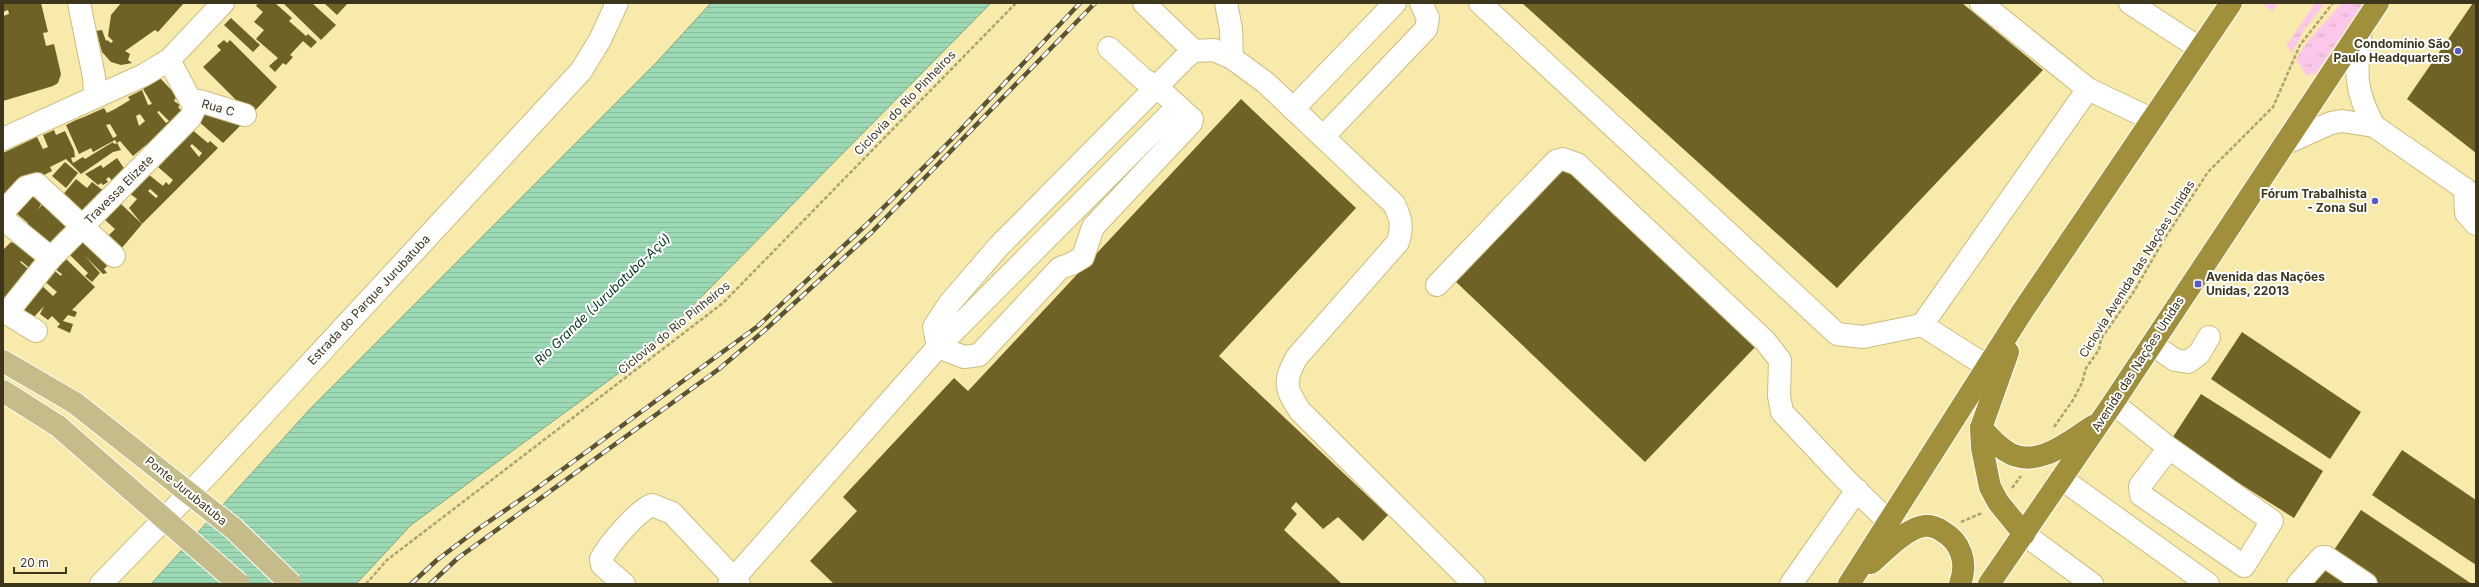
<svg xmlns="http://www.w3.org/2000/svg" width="2479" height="587" font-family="Inter,sans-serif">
<defs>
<pattern id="grass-tufts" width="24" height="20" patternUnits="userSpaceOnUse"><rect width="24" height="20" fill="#fcc7eb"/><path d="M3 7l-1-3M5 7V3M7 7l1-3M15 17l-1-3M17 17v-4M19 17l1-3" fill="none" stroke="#d9acc9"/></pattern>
<pattern id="water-rules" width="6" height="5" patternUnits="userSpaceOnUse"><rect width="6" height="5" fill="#9cd9b5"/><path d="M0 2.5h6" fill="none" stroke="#87bb9b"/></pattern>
</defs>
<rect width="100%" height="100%" fill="#f7eaaa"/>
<!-- grass -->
<g fill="url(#grass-tufts)">
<polygon points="2262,3 2278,3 2272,12"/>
<polygon points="2315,3 2325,3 2303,31 2292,53 2287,45"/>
<polygon points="2342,3 2363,3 2315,75 2311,73 2307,77 2296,59 2307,42"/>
</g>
<!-- water -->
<polygon fill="url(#water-rules)" stroke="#7fa887" points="711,3 991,3 645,354 411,525 356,584 151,584 310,409 656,63"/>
<!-- building -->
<g fill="#6e6227" fill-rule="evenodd">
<polygon points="3,3 41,3 48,32 43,33 46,46 54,44 61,74 58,83 53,86 3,101 3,16 9,14 8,10 3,12"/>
<polygon points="121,3 184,3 158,32 155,30 125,51 130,54 128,60 132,63 121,65 111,62 102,52 96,31 102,30 106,41 107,40 111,43 113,41 108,36 111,15"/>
<polygon points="258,3 275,3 292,18 289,21 306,36 308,34 317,42 311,48 303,41 290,55 293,57 286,65 283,63 275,72 269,66 278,58 256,39 264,30 254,22 263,12 256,6"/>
<polygon points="283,3 312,3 336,25 321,40"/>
<polygon points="324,3 348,3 337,15"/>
<polygon points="1522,3 1962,3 2043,70 1837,288"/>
<polygon points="2473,3 2476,3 2476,153 2407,99"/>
<polygon points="231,18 260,45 253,52 224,25"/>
<polygon points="224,40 227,43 230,40 277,87 251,115 203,67 221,50 217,46"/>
<path d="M 160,78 L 177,96 L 174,101 L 180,105 L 178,107 L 184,113 L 147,147 L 146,145 L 133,156 L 120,141 L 117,143 L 121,150 L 113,152 L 81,174 L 66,159 L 50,167 L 52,171 L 3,195 L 3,153 L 37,137 L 43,149 L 48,147 L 43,135 L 54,130 L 56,135 L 65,131 L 74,150 L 75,157 L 71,158 L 73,163 L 83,157 L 85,159 L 113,142 L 114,144 L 117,143 L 115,140 L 93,152 L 91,148 L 79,154 L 66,125 L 76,120 L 83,139 L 76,120 L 84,117 L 85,122 L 84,117 L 104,108 L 107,113 L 115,109 L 130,100 L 128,97 L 142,90 L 148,105 L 152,104 L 143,89 ZM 159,111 L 169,121 L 166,123 L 157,112 ZM 140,114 L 145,121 L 139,126 L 136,116 ZM 110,124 L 117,136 L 113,138 L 106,125 Z"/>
<polygon points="1241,99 1356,208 1219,356 1388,515 1363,541 1338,517 1323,529 1296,502 1291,508 1297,514 1284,530 1342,584 834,584 810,561 857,511 843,497 954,378 968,391"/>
<polygon points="208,106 247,119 223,143 197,120"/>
<path d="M 190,128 L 208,143 L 210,141 L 218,148 L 142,224 L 129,208 L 137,199 L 129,193 L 148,174 L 163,186 L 166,182 L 169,185 L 173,180 L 158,167 L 164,161 L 160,157 ZM 192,144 L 202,153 L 199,157 L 190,146 ZM 150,189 L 158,196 L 156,198 L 148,191 Z"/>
<polygon points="117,158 126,171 114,183 109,177 106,179 108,182 103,185 101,183 98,185 85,174 101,165 103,168"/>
<polygon points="65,162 78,173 66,188 52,176"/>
<polygon points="1568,164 1760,342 1645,462 1454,280"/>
<polygon points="76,179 87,188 92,182 105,192 84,217 61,197"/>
<polygon points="34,195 42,202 38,210 46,199 72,226 50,246 23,229 28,223 16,213 27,198"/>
<polygon points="121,204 142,224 121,249 108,236 115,229 104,219"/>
<polygon points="84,233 113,260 104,269 107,273 103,274 84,255 100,273 92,282 85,276 88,273 68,253"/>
<polygon points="11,242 44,257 33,271 21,261 20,262 32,272 9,300 3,296 3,250"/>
<polygon points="62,255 95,287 72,310 77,312 75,317 68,315 63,321 73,324 70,333 57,327 60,324 52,316 48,320 40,314 44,306 34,317 20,311 39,283 53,296 57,292 42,279 51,268 61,276 62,274 52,267"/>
<polygon points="2242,332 2361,412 2330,459 2211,379"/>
<polygon points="2201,394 2323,471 2294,518 2171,440"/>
<polygon points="2402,450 2476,500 2476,565 2372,495"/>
<polygon points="2361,510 2472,584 2380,584 2332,553"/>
<polygon points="2325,560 2360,584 2309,584"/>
</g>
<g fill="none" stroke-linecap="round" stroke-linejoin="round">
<defs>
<g id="minor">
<polyline points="79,3 94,77 95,96"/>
<polyline points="1144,3 1194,51"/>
<polyline points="1226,3 1231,29 1232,58"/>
<polyline points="1480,3 1837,334 1863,337 1922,325 1988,367"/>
<polyline points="1981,3 2088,89 2151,119"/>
<polyline points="2130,3 2199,48"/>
<path d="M 2361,29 C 2356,71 2353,88 2374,126"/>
<polyline points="1109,48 1143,79 1157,87 1192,119 1191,123 1093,227 1083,257 1071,264 1060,268 979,355 964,357 938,347 1178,106"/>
<polyline points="193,105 200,101 245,115"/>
<polyline points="1293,109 1395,3"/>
<polyline points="1323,137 1426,29 1428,18 1421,3"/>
<polyline points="3,139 144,75 169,60 223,3"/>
<polyline points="2284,144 2331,123 2342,121 2374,126 2465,189"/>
<polyline points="2465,189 2466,213 2476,224"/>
<polyline points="3,212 26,187 37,184 114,256"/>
<polyline points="3,219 51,258"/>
<polyline points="1437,285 1556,161 1563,159 1577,164 1765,341 1780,360 1779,396 1782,412 1847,481 1889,522"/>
<polyline points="3,311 36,331"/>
<polyline points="7,313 51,258 190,118 194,110 193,105 169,60"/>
<polyline points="1922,325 2088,89"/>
<polyline points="2152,344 2175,360 2188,362 2199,354 2209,337"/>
<polyline points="2113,403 2169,448 2272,521 2244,566 2141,495 2140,486 2169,448"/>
<polyline points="2062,479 2208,584"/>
<polyline points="2024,534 2092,584"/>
<polyline points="101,584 210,472 581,71 600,40 617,3"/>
<path d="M 624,584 L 602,565 L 601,559 C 609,544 637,511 652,505 L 672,513 L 739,584"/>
<path d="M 729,584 L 938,347 L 934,327 L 949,304 L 999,246 L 1184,59 L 1194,51 L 1214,50 L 1232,58 L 1266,83 L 1394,204 C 1401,218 1403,227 1398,242 L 1297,357 C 1283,382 1285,388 1300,411 L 1474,584"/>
<polyline points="1791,584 1857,490"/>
<polyline points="2298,584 2322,557 2326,557 2366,584"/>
</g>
<g id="major">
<polyline points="3,361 75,403"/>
<polyline points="3,391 58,426"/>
</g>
<g id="highway">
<polyline points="2008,352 1981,428 1982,448 1990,487 1998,502 2024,534"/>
<path d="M 1981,428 C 1989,436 1996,445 2006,451 C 2035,471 2070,441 2093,426"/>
<path d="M 1871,563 C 1885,551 1905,529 1924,526 C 1930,525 1938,528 1942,531 C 1961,542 1968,562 1960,584"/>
<polyline points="1849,584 2022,312 2231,3"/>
<polyline points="1989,584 2113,403 2378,3"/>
</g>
</defs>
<!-- minor casing -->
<use href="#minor" stroke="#cabe7f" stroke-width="24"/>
<!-- major casing -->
<use href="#major" stroke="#fff" stroke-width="24"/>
<!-- highway casing -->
<use href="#highway" stroke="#fff" stroke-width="24"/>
<!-- path -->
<g stroke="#aea372" stroke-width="2.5" stroke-dasharray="4 2" stroke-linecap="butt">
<polyline points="2054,427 2073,400 2082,383 2086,368 2099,350 2101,339 2133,293 2165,238 2208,172 2273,107 2300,45 2333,3"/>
<polyline points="2012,488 2021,476"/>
<polyline points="1961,522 1982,513"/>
<polyline points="366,584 387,560 723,303 1016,3"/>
</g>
<!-- minor -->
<use href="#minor" stroke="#fff" stroke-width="22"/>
<!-- major -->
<use href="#major" stroke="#c6bc89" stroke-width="22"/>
<!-- highway -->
<use href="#highway" stroke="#a0903b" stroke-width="22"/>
<defs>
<g id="rail">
<polyline points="411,584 437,560 478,529 533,491 758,326 865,226 951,140 1080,3"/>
<polyline points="430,584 458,558 719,369 765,330 872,232 1095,3"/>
</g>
</defs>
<!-- rail casing -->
<use href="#rail" stroke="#5b5434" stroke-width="4.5"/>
<!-- rail -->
<use href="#rail" stroke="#fff" stroke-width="3" stroke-dasharray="9" stroke-linecap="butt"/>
<defs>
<g id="major-bridge">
<polyline points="75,403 233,528 291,584"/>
<polyline points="58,426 239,584"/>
</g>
</defs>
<!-- major-bridge casing -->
<use href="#major-bridge" stroke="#fff" stroke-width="24" stroke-linecap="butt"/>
<!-- major-bridge -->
<use href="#major-bridge" stroke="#c6bc89" stroke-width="22"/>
</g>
<!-- markers -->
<g fill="#5858d0" stroke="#fff" stroke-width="1.5">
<circle cx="2458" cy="51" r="4"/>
<circle cx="2375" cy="201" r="4"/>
<rect x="2194" y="280" width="8" height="8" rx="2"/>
</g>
<g text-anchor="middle" stroke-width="4" stroke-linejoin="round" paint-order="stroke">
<!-- poi labels -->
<g font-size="12" font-weight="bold" fill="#3c361c" stroke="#fff" text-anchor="end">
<text x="2450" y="48">Condomínio São<tspan x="2450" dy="14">Paulo Headquarters</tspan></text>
<text x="2367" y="198">Fórum Trabalhista<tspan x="2367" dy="14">- Zona Sul</tspan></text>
<text x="2206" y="281" text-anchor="start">Avenida das Nações<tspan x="2206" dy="14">Unidas, 22013</tspan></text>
</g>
<!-- street labels -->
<g font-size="12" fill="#3c361c" stroke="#fff">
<text transform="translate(905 103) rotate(-46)" y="4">Ciclovia do Rio Pinheiros</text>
<text transform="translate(218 108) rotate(16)" y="4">Rua C</text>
<text transform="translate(119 190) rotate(-45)" y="4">Travessa Elizete</text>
<text transform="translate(2137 269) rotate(-58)" y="4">Ciclovia Avenida das Nações Unidas</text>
<text transform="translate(369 300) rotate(-47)" y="4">Estrada do Parque Jurubatuba</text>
<text transform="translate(674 328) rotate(-39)" y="4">Ciclovia do Rio Pinheiros</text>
<text transform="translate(2138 364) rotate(-57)" y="4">Avenida das Nações Unidas</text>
<text transform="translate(186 491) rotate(39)" y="4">Ponte Jurubatuba</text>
</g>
<!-- water labels -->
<g font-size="13" font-style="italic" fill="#043720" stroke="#fff">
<text transform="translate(602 299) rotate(-44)" y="5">Rio Grande (Jurubatuba-Açú)</text>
</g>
</g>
<!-- border -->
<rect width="2479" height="587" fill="none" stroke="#3c361c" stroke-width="8"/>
<!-- scale -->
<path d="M14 567v6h52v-6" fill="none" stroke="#3c361c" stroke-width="2"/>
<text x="20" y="567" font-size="12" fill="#3c361c" stroke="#ffffff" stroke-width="3" paint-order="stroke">20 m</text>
</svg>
